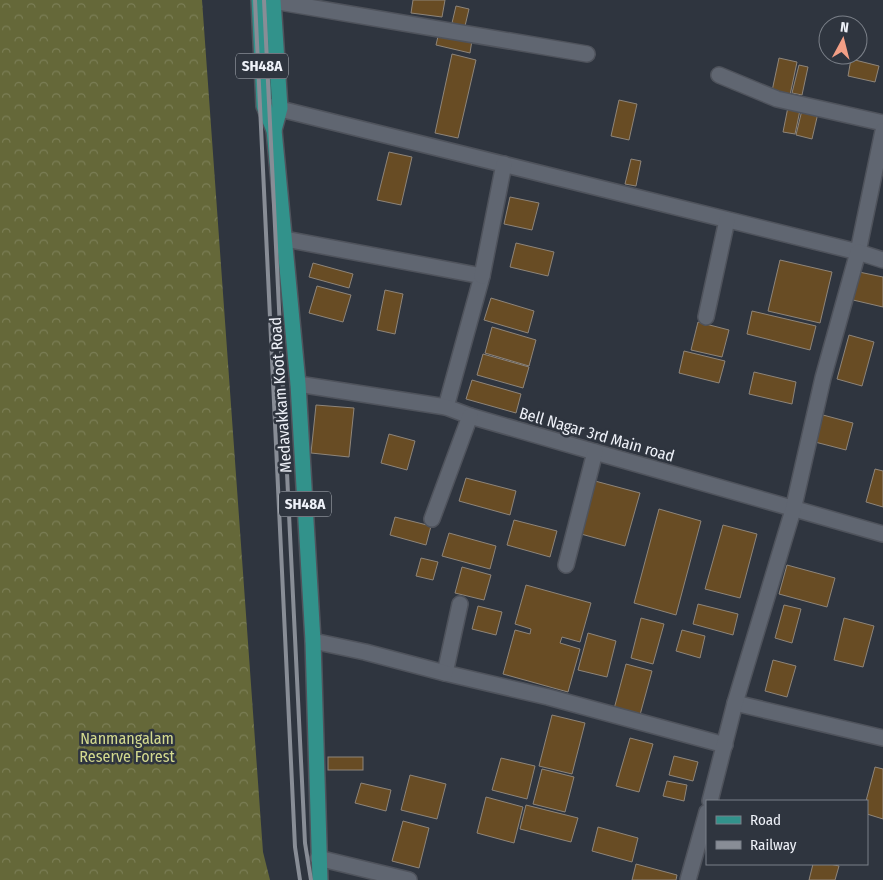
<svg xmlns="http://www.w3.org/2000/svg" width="883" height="880" font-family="'Fira Sans Condensed',sans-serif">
<defs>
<pattern id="forest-crowns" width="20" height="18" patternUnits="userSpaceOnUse" patternTransform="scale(1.25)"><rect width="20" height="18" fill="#656839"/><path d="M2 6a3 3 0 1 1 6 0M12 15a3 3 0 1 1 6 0" fill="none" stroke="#7b7e56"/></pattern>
</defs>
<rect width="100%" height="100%" fill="#2f353f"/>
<!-- forest -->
<polygon fill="url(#forest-crowns)" points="0,0 202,0 263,852 270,880 0,880"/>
<!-- building -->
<g fill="#684c24" stroke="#8e857a">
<polygon points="413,0 445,0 442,17 411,13"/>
<polygon points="456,6 469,9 465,26 452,23"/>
<polygon points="439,32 472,40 470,53 436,45"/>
<polygon points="452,54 476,60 458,138 435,133"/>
<polygon points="779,58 797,62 790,95 772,91"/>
<polygon points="851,59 879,66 875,82 848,76"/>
<polygon points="799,65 808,67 802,95 792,93"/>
<polygon points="619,100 637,104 629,140 611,136"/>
<polygon points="788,107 800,110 795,134 783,132"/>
<polygon points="802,110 818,113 812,139 796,135"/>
<polygon points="389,152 412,157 401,205 377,200"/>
<polygon points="631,159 641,161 636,186 625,184"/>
<polygon points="510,197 539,203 532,230 504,224"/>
<polygon points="516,243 554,252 548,276 510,267"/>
<polygon points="780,260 832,272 820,323 768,311"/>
<polygon points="313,263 353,274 349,288 309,277"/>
<polygon points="859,272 883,277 883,307 853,300"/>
<polygon points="317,286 351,295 343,322 309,313"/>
<polygon points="385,290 403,294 395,334 377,330"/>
<polygon points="491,298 534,311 528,333 484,320"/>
<polygon points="752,311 816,326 810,350 747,334"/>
<polygon points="698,322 729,330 722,357 691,350"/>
<polygon points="492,327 536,340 529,366 485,353"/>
<polygon points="849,335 874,342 862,386 837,379"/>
<polygon points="684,351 725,361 719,383 679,373"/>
<polygon points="483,354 529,367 523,388 477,375"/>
<polygon points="754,372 796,382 792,404 749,394"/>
<polygon points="472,380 521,394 516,413 466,399"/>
<polygon points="316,405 354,408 349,457 311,453"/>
<polygon points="823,415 853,423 846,450 815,442"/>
<polygon points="389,434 415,441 407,470 381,463"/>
<polygon points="875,469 883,471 883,507 866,502"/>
<polygon points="466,478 516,491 510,515 459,501"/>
<polygon points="595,481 640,493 625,546 581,534"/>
<polygon points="659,509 701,521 676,615 634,603"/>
<polygon points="395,517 431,526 426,545 390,535"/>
<polygon points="514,520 557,531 550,557 507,545"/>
<polygon points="723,525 757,534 740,598 705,589"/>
<polygon points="449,533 496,546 490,569 442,556"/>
<polygon points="421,558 438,562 433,580 416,576"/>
<polygon points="787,565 835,578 827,607 779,594"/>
<polygon points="462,567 491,575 484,600 455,593"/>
<polygon points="526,585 591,603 580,642 562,637 560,643 580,649 568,692 503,674 515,630 530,634 531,629 515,624"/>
<polygon points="698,604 738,614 733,635 693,624"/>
<polygon points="784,605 801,609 792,643 775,638"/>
<polygon points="478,606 502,612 496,635 472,629"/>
<polygon points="641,618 664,624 653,664 631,658"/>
<polygon points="844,618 874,626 863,667 834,660"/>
<polygon points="682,630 705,636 700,658 676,651"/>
<polygon points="588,633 616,641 607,677 578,670"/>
<polygon points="773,660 796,666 787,697 765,691"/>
<polygon points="626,664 652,671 640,715 614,709"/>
<polygon points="552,715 585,723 572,774 539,766"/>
<polygon points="630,738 653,744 639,792 616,786"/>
<polygon points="674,756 698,762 693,781 669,775"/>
<rect x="328" y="757" width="35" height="13"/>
<polygon points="501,758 535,766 527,799 492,790"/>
<polygon points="875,767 883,769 883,819 867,814 866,801"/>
<polygon points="542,769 574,777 565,812 533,804"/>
<polygon points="410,775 446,784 437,819 401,810"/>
<polygon points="667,781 687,785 684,801 663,796"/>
<polygon points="361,783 391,790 386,811 355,803"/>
<polygon points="486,797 523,807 514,843 477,833"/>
<polygon points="526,805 578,818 571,842 520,829"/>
<polygon points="403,821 429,828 419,868 392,861"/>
<polygon points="598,827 638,838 632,862 592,851"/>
<polygon points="636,864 677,875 676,880 632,880"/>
<polygon points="813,864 830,864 839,866 835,880 809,880"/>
</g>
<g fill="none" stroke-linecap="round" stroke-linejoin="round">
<defs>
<g id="minor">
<polyline points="273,1 587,54"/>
<polyline points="719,75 777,99 883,123"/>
<polyline points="268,106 858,252 883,131"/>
<polyline points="285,239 482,276 446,407"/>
<polyline points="482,276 504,164"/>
<polyline points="706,317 727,220"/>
<polyline points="298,384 446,407 470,416 595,452 883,534"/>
<polyline points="432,519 470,416"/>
<polyline points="566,565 595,452"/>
<polyline points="460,604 445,673 548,697 725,745"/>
<polyline points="313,641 365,652 445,673"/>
<polyline points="735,703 883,738"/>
<polyline points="710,801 735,703 793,510 823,378 858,252 883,260"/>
<polyline points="318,858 409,880"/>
<polyline points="688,880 707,812"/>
</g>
<g id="primary">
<polyline points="259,0 264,106 274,130"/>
<polyline points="273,0 280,108 274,130 298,384 313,641 320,880"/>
</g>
</defs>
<!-- minor casing -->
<use href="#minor" stroke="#4f535c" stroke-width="18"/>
<!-- primary casing -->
<use href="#primary" stroke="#4f535c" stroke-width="18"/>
<!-- minor -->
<use href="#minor" stroke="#606671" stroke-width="15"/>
<!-- primary -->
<use href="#primary" stroke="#32928b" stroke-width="15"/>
<!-- rail -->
<g stroke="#888d96" stroke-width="4">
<polyline points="255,0 295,847 300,880"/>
<polyline points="264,0 305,843 311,880"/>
</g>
</g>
<g text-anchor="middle" stroke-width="5" stroke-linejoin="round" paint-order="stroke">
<!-- shield labels -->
<g fill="#2f353f" stroke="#b5b9c0" stroke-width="1">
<rect x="236" y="53.5" width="52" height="25" rx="4"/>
<rect x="279" y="491.5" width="52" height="25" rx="4"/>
</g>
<g font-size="15" font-weight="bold" fill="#eef1f8">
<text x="262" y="71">SH48A</text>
<text x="305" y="509">SH48A</text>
</g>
<!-- street labels -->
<g font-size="16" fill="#eef1f8" stroke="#2f353f">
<text transform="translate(280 395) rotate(-94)" y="6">Medavakkam Koot Road</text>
<text transform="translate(597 434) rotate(16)" y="6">Bell Nagar 3rd Main road</text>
</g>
<!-- park labels -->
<g font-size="16" fill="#d4da8f" stroke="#2f353f">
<text x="127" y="744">Nanmangalam<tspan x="127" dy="18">Reserve Forest</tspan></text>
</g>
</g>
<!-- legend -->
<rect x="706" y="800" width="162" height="65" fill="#2f353f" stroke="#7b8089"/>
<rect x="716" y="816" width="25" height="8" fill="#32928b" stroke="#7b8089"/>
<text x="750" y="825" font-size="15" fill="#eef1f8">Road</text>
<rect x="716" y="841" width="25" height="8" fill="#888d96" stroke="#7b8089"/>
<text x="750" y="850" font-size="15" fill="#eef1f8">Railway</text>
<!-- north arrow -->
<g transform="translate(843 40) rotate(7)"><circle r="24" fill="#2f353f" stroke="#7b8089"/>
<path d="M0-4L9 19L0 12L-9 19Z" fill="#f39f86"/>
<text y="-8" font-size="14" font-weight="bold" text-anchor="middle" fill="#eef1f8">N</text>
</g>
</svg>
